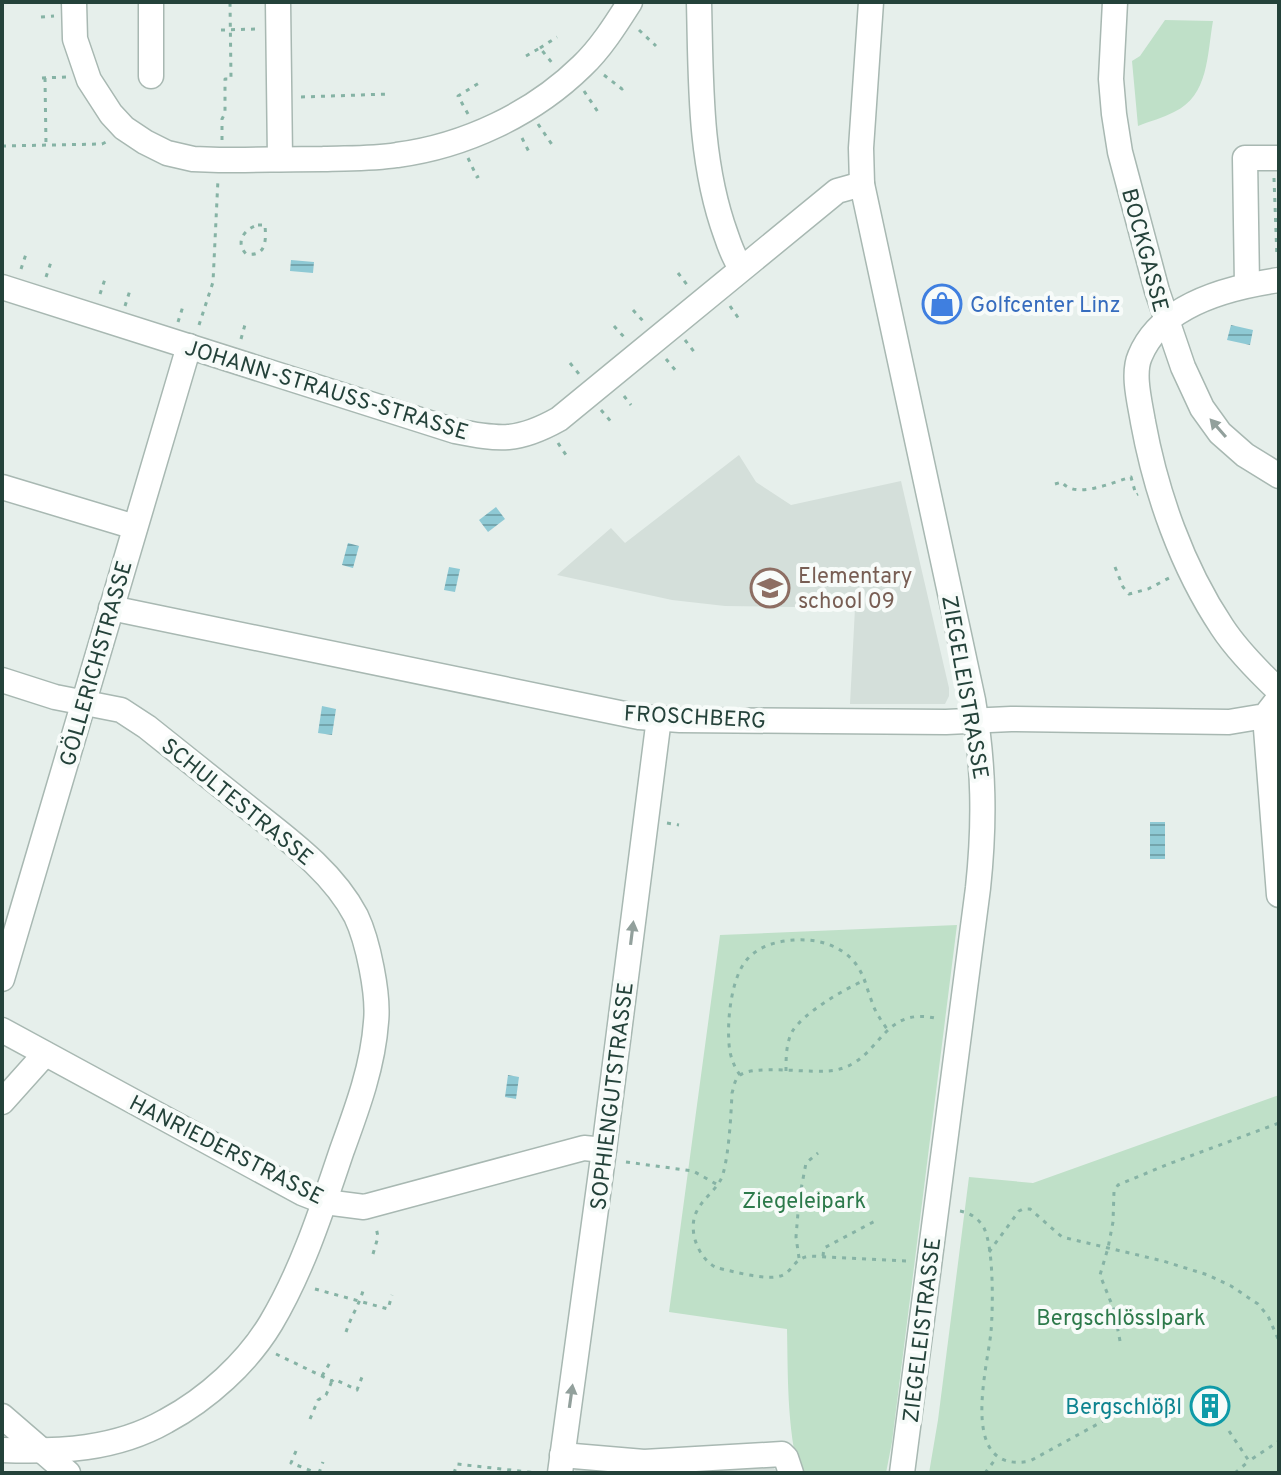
<svg xmlns="http://www.w3.org/2000/svg" width="1281" height="1475" font-family="Overpass,sans-serif">
<defs>
<pattern id="water-rules" width="6" height="5" patternUnits="userSpaceOnUse" patternTransform="scale(2)"><rect width="6" height="5" fill="#8ec9d4"/><path d="M0 2.5h6" fill="none" stroke="#74a5ad"/></pattern>
</defs>
<rect width="100%" height="100%" fill="#e6efeb"/>
<!-- built -->
<g fill="#d4dfda">
<polygon points="739,455 756,482 791,505 901,481 949,688 949,696 945,704 850,704 855,608 725,606 672,600 557,575 611,528 625,543"/>
<polygon points="769,1462 778,1473 575,1473 576,1463"/>
</g>
<!-- park -->
<g fill="#bfe0c8">
<path d="M 1165,20 L 1213,21 C 1207,54 1209,96 1174,112 C 1163,118 1150,121 1138,126 L 1132,61 L 1140,56 Z"/>
<path d="M 957,925 L 892,1442 L 886,1473 L 799,1473 C 787,1426 788,1377 787,1329 L 669,1312 L 720,935 Z"/>
<polygon points="1279,1095 1279,1473 929,1473 938,1420 969,1177 1033,1183"/>
</g>
<!-- water -->
<g fill="url(#water-rules)">
<polygon points="291,260 314,262 313,273 290,271"/>
<polygon points="1231,325 1253,330 1250,345 1227,340"/>
<polygon points="496,507 505,519 488,532 479,520"/>
<polygon points="348,543 359,546 353,568 342,565"/>
<polygon points="449,567 460,569 455,592 444,590"/>
<polygon points="322,706 336,709 332,735 318,733"/>
<rect x="1150" y="822" width="15" height="37"/>
<polygon points="508,1075 519,1077 516,1099 505,1097"/>
</g>
<g fill="none" stroke-linecap="round" stroke-linejoin="round">
<defs>
<g id="minor">
<path d="M 74,2 L 75,39 L 89,80 L 111,114 L 124,128 L 145,142 L 167,153 L 193,159 L 219,160 C 254,160 288,159 323,159 C 348,158 372,159 397,155 C 465,146 533,114 582,66 C 601,48 616,24 630,2"/>
<polyline points="151,2 151,76"/>
<polyline points="278,2 280,159"/>
<path d="M 699,2 C 701,80 699,161 726,235 C 730,247 734,258 741,268"/>
<path d="M 871,2 L 861,148 L 862,184 L 973,700 C 984,766 985,822 978,888 L 902,1473"/>
<polyline points="1115,2 1111,79 1114,114 1120,152 1157,291 1183,367 1202,408 1220,433 1245,455 1279,476"/>
<path d="M 1279,280 C 1230,287 1161,304 1140,356 C 1132,374 1140,403 1143,422 C 1156,493 1182,567 1222,627 C 1237,650 1259,672 1279,691"/>
<polyline points="1247,285 1245,158 1279,158"/>
<path d="M 2,287 L 455,431 C 500,440 518,442 559,419 L 837,191 L 862,184"/>
<polyline points="2,487 135,527"/>
<polyline points="111,608 639,717 680,720 946,722 1011,719 1229,722 1265,716 1279,698"/>
<path d="M 2,680 L 55,697 L 121,710 L 147,727 C 180,753 213,780 246,806 C 286,838 332,870 356,916 C 368,941 379,995 376,1022 C 373,1066 357,1109 342,1150 C 322,1209 303,1269 271,1323 C 247,1363 207,1399 166,1421 C 115,1450 59,1452 2,1450"/>
<polyline points="1265,716 1279,895"/>
<polyline points="2,979 189,346"/>
<polyline points="2,1030 302,1193 325,1202 364,1207 584,1148 604,1150"/>
<polyline points="2,1102 45,1054"/>
<polyline points="2,1416 68,1473"/>
<polyline points="562,1455 644,1462 782,1454 786,1458 791,1473"/>
<polyline points="560,1473 604,1150 659,718"/>
</g>
</defs>
<!-- minor casing -->
<use href="#minor" stroke="#a8b8b2" stroke-width="27"/>
<!-- path -->
<g stroke="#86b3a5" stroke-width="3" stroke-dasharray="4 6" stroke-linecap="butt">
<polyline points="41,17 54,16"/>
<polyline points="221,30 258,29"/>
<polyline points="639,30 656,46"/>
<polyline points="540,48 557,37"/>
<polyline points="526,56 540,48 553,64"/>
<polyline points="604,75 622,89 623,88"/>
<polyline points="42,78 66,77"/>
<polyline points="45,78 46,145"/>
<polyline points="584,91 598,112 597,113"/>
<polyline points="301,97 389,94"/>
<polyline points="468,114 458,96 479,83"/>
<polyline points="538,124 553,146 555,145"/>
<polyline points="522,138 530,154 529,154"/>
<polyline points="222,140 222,119 225,113 225,79 231,79 230,2"/>
<polyline points="2,146 102,144 106,142"/>
<polyline points="468,158 477,177 479,176"/>
<polyline points="1274,178 1277,258"/>
<path d="M 258,225 L 265,225 C 266,240 267,257 246,254 C 235,242 244,229 258,225 Z"/>
<polyline points="21,269 26,254"/>
<polyline points="678,273 688,286"/>
<polyline points="46,277 51,262"/>
<polyline points="100,294 105,279"/>
<polyline points="125,306 131,287"/>
<polyline points="730,306 739,319"/>
<polyline points="633,310 643,321"/>
<polyline points="178,322 184,303"/>
<polyline points="199,325 213,282 218,179"/>
<polyline points="614,326 624,337"/>
<polyline points="241,339 246,321"/>
<polyline points="685,340 695,353"/>
<polyline points="666,359 676,371"/>
<polyline points="570,363 579,374"/>
<polyline points="624,396 631,405"/>
<polyline points="601,410 613,424"/>
<polyline points="558,443 568,458"/>
<path d="M 1055,484 L 1062,482 C 1075,500 1113,482 1131,477 L 1136,495 L 1138,494"/>
<polyline points="1115,567 1123,587 1129,594 1148,589 1171,577"/>
<polyline points="667,823 679,825"/>
<path d="M 786,1071 C 786,1058 786,1044 792,1032 C 802,1014 845,988 866,980"/>
<path d="M 740,1075 C 735,1068 732,1061 730,1052 C 726,1028 730,982 745,962 C 756,947 776,941 794,940 C 813,939 830,942 846,954 C 863,967 865,984 872,1002 C 875,1012 881,1020 887,1029"/>
<polyline points="626,1162 693,1171 718,1185"/>
<path d="M 960,1211 C 971,1213 979,1219 984,1228 C 994,1249 993,1308 991,1332 C 987,1370 958,1475 1030,1461 L 1116,1414 L 1137,1399"/>
<polyline points="989,1252 1019,1211 1023,1209 1030,1209 1062,1237 1163,1261 1208,1275 1231,1286 1258,1304 1268,1316 1279,1341"/>
<polyline points="373,1254 378,1237 376,1227"/>
<polyline points="823,1256 824,1248 877,1220"/>
<polyline points="799,1258 796,1237 799,1200 806,1163 818,1153"/>
<path d="M 906,1261 L 809,1256 C 794,1259 794,1269 783,1275 C 768,1282 733,1271 717,1268 C 698,1259 686,1228 698,1209 C 705,1196 719,1188 723,1174 C 729,1153 731,1115 732,1093 C 734,1087 734,1081 739,1076 C 753,1063 814,1075 836,1070 C 883,1060 880,1004 939,1019"/>
<polyline points="315,1289 388,1309 392,1295"/>
<path d="M 346,1332 C 351,1316 360,1304 364,1287"/>
<polyline points="1120,1341 1114,1310 1100,1275 1108,1248 1113,1222 1114,1191 1118,1185 1166,1165 1279,1123"/>
<polyline points="276,1354 332,1381 334,1379 357,1390 362,1377"/>
<polyline points="322,1376 331,1361"/>
<polyline points="310,1419 318,1400 326,1395 332,1381"/>
<polyline points="1229,1431 1249,1461 1279,1441"/>
<polyline points="296,1451 291,1463 317,1473"/>
<polyline points="319,1473 323,1462"/>
<polyline points="454,1473 457,1464 537,1473"/>
<polyline points="985,1473 997,1457"/>
<polyline points="1235,1473 1249,1461"/>
</g>
<!-- minor -->
<use href="#minor" stroke="#fff" stroke-width="24"/>
</g>
<!-- one-way arrows -->
<defs><path id="oneway-solid" d="M-6-.8H1V-3.2L6.5 0L1 3.2V.8H-6Z" transform="scale(2)"/></defs>
<g fill="#92a09c">
<use href="#oneway-solid" transform="translate(1218 428) rotate(-131)"/>
<use href="#oneway-solid" transform="translate(632 933) rotate(-83)"/>
<use href="#oneway-solid" transform="translate(571 1396) rotate(-82)"/>
</g>
<!-- icons -->
<defs>
<symbol id="shop-ring" viewBox="-11 -11 22 22"><circle r="9.5" fill="#f7fbf9" stroke="#3f7fe0" stroke-width="1.5"/><path d="M-5-2.5h2.3a2.7 3.5 0 0 1 5.4 0H5L5.5 6h-11ZM-1.5-2.5h3a1.5 2.3 0 0 0-3 0Z" fill="#3f7fe0"/></symbol>
<symbol id="school-ring" viewBox="-11 -11 22 22"><circle r="9.5" fill="#f7fbf9" stroke="#8d6e63" stroke-width="1.5"/><path d="M0-5L7-2L0 1L-7-2ZM-4 1L0 2.5L4 1V4Q0 6-4 4Z" fill="#8d6e63"/></symbol>
<symbol id="building-ring" viewBox="-11 -11 22 22"><circle r="9.5" fill="#f7fbf9" stroke="#0f9aa8" stroke-width="1.5"/><path d="M-4-6H4V6H1V3H-1V6H-4ZM-2.5-4.3h1.7v1.8h-1.7ZM.8-4.3h1.7v1.8H.8ZM-2.5-1h1.7V.8h-1.7ZM.8-1h1.7V.8H.8Z" fill="#0f9aa8"/></symbol>
</defs>
<g fill-rule="evenodd">
<use href="#shop-ring" x="920" y="282" width="44" height="44"/>
<use href="#school-ring" x="748" y="566" width="44" height="44"/>
<use href="#building-ring" x="1188" y="1384" width="44" height="44"/>
</g>
<g text-anchor="middle" stroke-width="8" stroke-linejoin="round" paint-order="stroke">
<!-- street labels -->
<g font-size="22" fill="#24423a" stroke="#f7fbf9">
<text transform="translate(1146 250) rotate(75)" y="8">BOCKGASSE</text>
<text transform="translate(327 389) rotate(17)" y="8">JOHANN-STRAUSS-STRASSE</text>
<text transform="translate(95 663) rotate(-74)" y="8">GÖLLERICHSTRASSE</text>
<text transform="translate(966 687) rotate(80)" y="8">ZIEGELEISTRASSE</text>
<text transform="translate(695 716) rotate(3)" y="8">FROSCHBERG</text>
<text transform="translate(238 801) rotate(39)" y="8">SCHULTESTRASSE</text>
<text transform="translate(611 1096) rotate(-83)" y="8">SOPHIENGUTSTRASSE</text>
<text transform="translate(227 1149) rotate(27)" y="8">HANRIEDERSTRASSE</text>
<text transform="translate(921 1330) rotate(-83)" y="8">ZIEGELEISTRASSE</text>
</g>
<!-- shop labels -->
<g font-size="22" fill="#366cbe" stroke="#f7fbf9" text-anchor="start">
<text x="970" y="312">Golfcenter Linz</text>
</g>
<!-- education labels -->
<g font-size="22" fill="#785e54" stroke="#f7fbf9" text-anchor="start">
<text x="798" y="583">Elementary<tspan x="798" dy="25">school 09</tspan></text>
</g>
<!-- park labels -->
<g font-size="22" fill="#2d7a4b" stroke="#f7fbf9">
<text x="804" y="1208">Ziegeleipark</text>
<text x="1121" y="1325">Bergschlösslpark</text>
</g>
<!-- culture labels -->
<g font-size="22" fill="#0d838f" stroke="#f7fbf9" text-anchor="end">
<text x="1182" y="1414">Bergschlößl</text>
</g>
</g>
<!-- border -->
<rect width="1281" height="1475" fill="none" stroke="#24423a" stroke-width="8"/>
</svg>
